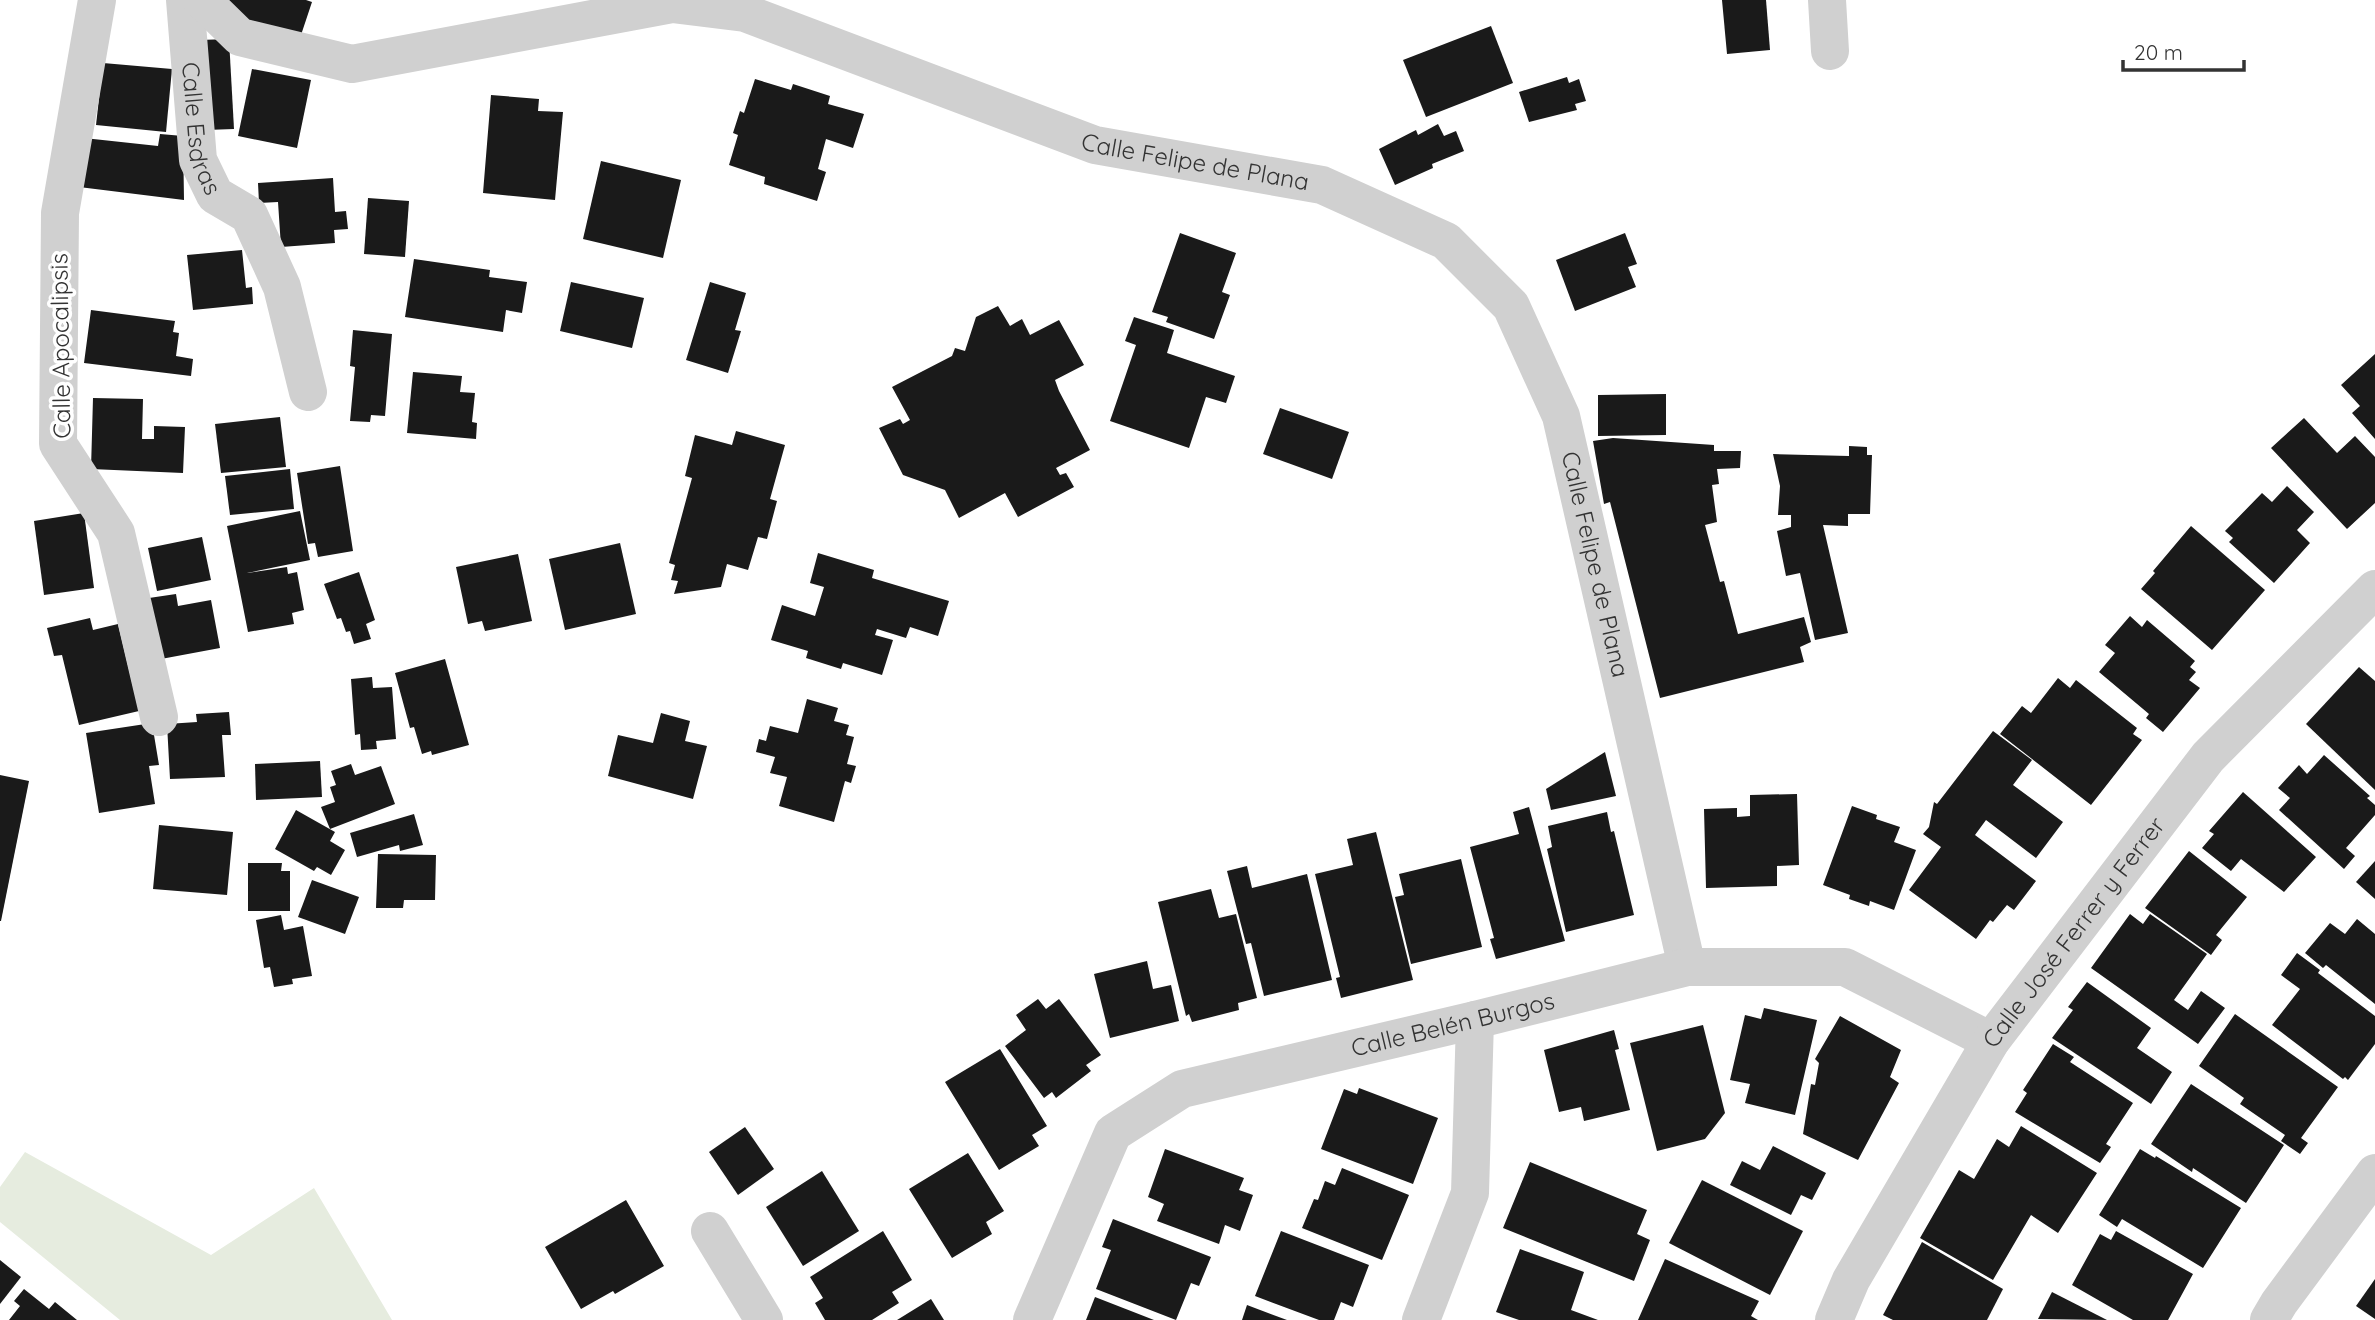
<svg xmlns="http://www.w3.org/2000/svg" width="2375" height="1320" font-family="Quicksand,sans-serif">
<rect width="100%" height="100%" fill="#fff"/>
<!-- green -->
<polygon fill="#e6ecdf" points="25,1152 211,1255 314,1188 392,1320 120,1320 0,1222 0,1187"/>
<!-- building -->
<g fill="#1a1a1a">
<polygon points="226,0 306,0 312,2 300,38 223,11"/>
<polygon points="1722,0 1766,0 1770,50 1727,54"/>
<polygon points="1491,26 1513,83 1426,117 1403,60"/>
<polygon points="229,39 234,129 206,130 200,40"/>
<polygon points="103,63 172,69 166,132 96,125"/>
<polygon points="252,69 311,80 297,148 238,136"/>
<polygon points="1567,77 1569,83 1579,79 1586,101 1575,104 1577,110 1529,122 1519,92"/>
<polygon points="755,79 791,90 793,84 830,96 828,104 864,114 853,148 826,139 818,169 826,172 817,201 764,184 765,177 729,165 738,135 733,133 740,111 744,113"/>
<polygon points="491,95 539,99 538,111 563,112 555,200 483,193"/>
<polygon points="1438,124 1444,136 1456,131 1464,151 1432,164 1433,168 1395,185 1379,149 1416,130 1418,135"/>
<polygon points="160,134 183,136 184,200 79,187 84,138 158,146"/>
<polygon points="601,161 681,180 663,258 583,239"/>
<polygon points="333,178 335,212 346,211 348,229 334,230 335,243 281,247 278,202 259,203 258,183"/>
<polygon points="368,198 409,201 405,257 364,254"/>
<polygon points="1180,233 1236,253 1222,292 1230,295 1214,339 1166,322 1168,317 1152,312"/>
<polygon points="1625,233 1637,264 1628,267 1636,287 1575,311 1556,260"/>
<polygon points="242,250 246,288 252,287 253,304 193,310 187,255"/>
<polygon points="414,259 490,270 489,277 527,282 522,313 506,310 503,332 405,317"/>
<polygon points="571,282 644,298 632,348 560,331"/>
<polygon points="710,282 746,293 735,330 741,331 728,373 686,360"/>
<polygon points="998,306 1010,326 1022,319 1030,335 1059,320 1084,365 1055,380 1059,391 1090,450 1056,468 1060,475 1066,473 1074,487 1018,517 1005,493 959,518 945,490 903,475 879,428 900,419 903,424 910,420 892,387 952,356 955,348 965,351 976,317"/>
<polygon points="91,310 175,321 173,332 179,333 176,356 193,359 191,376 84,363"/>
<polygon points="1134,317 1174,330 1167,353 1235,376 1226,403 1206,397 1189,448 1110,421 1136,345 1125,341"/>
<polygon points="353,330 392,334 385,416 371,415 370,422 350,421 355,367 350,366"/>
<polygon points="2375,354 2375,439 2352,413 2360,406 2341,385"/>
<polygon points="413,372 462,376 460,392 475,393 472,422 477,423 476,439 407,433"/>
<polygon points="1666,394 1666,435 1598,436 1598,395"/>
<polygon points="93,398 143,399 142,439 154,439 154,426 185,427 183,473 91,469"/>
<polygon points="1280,408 1349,432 1332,479 1263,454"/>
<polygon points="280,417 286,467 221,473 215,424"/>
<polygon points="2304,418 2337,453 2355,436 2375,457 2375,503 2347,529 2271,448"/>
<polygon points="736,431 785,445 770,499 777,501 767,539 758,537 748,570 727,564 721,587 674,594 678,581 671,580 675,565 669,563 692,478 685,476 695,435 732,445"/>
<polygon points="1613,438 1714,445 1714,451 1741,451 1740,468 1717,469 1719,484 1712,485 1717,522 1705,525 1720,582 1724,581 1738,634 1804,617 1811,642 1800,647 1804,662 1660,698 1610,502 1604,504 1593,441"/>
<polygon points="1849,446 1867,447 1867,455 1872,455 1870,514 1848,514 1848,526 1823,525 1848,633 1815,640 1800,573 1786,576 1777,531 1791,527 1791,515 1778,515 1780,486 1773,454 1849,456"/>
<polygon points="340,466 353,551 318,557 315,543 308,544 297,473"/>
<polygon points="290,469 294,509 230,515 225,476"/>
<polygon points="2287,486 2314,512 2297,530 2310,543 2274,583 2229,542 2233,538 2225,531 2262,493 2272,502"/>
<polygon points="300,511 310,560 247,573 287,567 288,574 297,572 304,610 292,613 294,624 248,632 227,526"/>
<polygon points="84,513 94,588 44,595 34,521"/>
<polygon points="2191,526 2265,590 2212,650 2141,589 2155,573 2153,571"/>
<polygon points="202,537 211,580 157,591 148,548"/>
<polygon points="620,543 636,614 565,630 549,559"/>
<polygon points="818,553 874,570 872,578 949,601 938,636 910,627 906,638 877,629 875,635 893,640 882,675 843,663 841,669 806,658 808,651 771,640 782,605 815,616 824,587 810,583"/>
<polygon points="518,554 532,621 485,631 482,621 468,624 456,567"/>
<polygon points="359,572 375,620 366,624 371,639 354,644 350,631 346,632 341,618 337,619 324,584"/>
<polygon points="176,594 178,606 211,600 220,648 161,659 149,598"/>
<polygon points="2130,616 2142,627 2147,620 2195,661 2190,667 2196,672 2189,680 2200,688 2163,732 2146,718 2149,714 2099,672 2115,653 2105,645"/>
<polygon points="90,618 93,630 118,624 139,711 79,725 62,655 54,656 47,628"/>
<polygon points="445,659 469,745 432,755 431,751 422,754 414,727 410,728 395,673"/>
<polygon points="2359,667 2375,681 2375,790 2306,724"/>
<polygon points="372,677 373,688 392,687 396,739 376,741 377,749 361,750 360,734 355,735 351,679"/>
<polygon points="2058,678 2070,688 2076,680 2137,728 2133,734 2142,740 2091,805 2000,734 2022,706 2031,713"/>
<polygon points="807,699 838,708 834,721 849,725 846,735 854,737 847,764 856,766 851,783 845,781 834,822 779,806 787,777 770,773 775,757 756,752 759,739 766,741 770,726 798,733"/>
<polygon points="229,712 231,735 222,735 225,777 170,779 167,724 197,722 196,714"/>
<polygon points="661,713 690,721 685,741 707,746 693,799 608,776 618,735 653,743"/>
<polygon points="152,723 159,765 149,766 155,804 99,813 86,733"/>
<polygon points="1993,731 2032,760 2013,785 2063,822 2036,858 1986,820 1975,835 2036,881 2014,910 2007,905 1993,922 1990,920 1976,939 1909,890 1941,847 1923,834 1929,827 1934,802 1937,804"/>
<polygon points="1605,752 1616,796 1551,810 1546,789"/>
<polygon points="2324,755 2370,796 2367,798 2375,805 2375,815 2346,848 2355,856 2344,869 2279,810 2290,798 2278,788 2299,765 2307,774"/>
<polygon points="320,761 322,797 256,800 255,764"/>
<polygon points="351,764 355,775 381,766 395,804 330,829 321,807 335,802 330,787 336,785 331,771"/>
<polygon points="0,775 29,781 1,921 0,921"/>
<polygon points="2243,792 2316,857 2284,892 2241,859 2231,871 2202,848 2214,834 2209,831"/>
<polygon points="1797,794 1799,865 1777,866 1777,886 1706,888 1704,809 1737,808 1737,817 1750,816 1750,795"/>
<polygon points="1852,806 1877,815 1876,819 1900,827 1894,842 1916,850 1894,910 1870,901 1869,906 1849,899 1850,895 1823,885"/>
<polygon points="1529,807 1565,941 1496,959 1490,939 1494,938 1470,847 1519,834 1513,812"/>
<polygon points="296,810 335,832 330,841 345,850 331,875 317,867 314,871 275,849"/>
<polygon points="1607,812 1611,832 1614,831 1634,915 1566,932 1547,849 1552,847 1548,826"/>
<polygon points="414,814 423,845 400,851 399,845 357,857 350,833"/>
<polygon points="159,825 233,832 227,895 153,889"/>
<polygon points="1376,832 1413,980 1341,998 1336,978 1340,977 1315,874 1353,865 1347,839"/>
<polygon points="2189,851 2247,897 2216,935 2222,940 2211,955 2145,908"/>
<polygon points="378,854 436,855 435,900 404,900 403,908 376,908"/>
<polygon points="1461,859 1482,947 1411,964 1395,897 1404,895 1399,874"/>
<polygon points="2375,861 2375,899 2356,882"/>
<polygon points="248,863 282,863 281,871 290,871 290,911 248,911"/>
<polygon points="1247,866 1252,888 1307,874 1332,980 1264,996 1251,943 1246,944 1227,871"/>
<polygon points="312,880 359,897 345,934 298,917"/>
<polygon points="1211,889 1219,918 1236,914 1257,998 1238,1003 1239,1010 1192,1022 1189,1014 1186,1016 1158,902"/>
<polygon points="2130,914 2143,924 2150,914 2207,954 2174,1000 2188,1010 2201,991 2225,1008 2198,1044 2091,968"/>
<polygon points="281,915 284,930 303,926 312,976 292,979 293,984 274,987 270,967 264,968 256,920"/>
<polygon points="2357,919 2375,934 2375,1004 2326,965 2323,968 2305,953 2330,923 2345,934"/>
<polygon points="2297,953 2320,970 2318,973 2375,1016 2375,1044 2348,1080 2345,1077 2343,1079 2272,1025 2300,989 2281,975"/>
<polygon points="1147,961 1153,989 1171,985 1179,1021 1110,1038 1094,974"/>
<polygon points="2087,982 2151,1028 2137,1048 2172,1072 2151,1104 2052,1038 2073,1010 2068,1007"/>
<polygon points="1038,999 1046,1009 1059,999 1101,1055 1086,1065 1091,1071 1056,1098 1052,1092 1044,1098 1005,1046 1026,1030 1016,1015"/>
<polygon points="1764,1008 1817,1020 1795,1115 1745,1103 1750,1084 1730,1080 1745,1015 1761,1019"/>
<polygon points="2235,1014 2338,1087 2301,1138 2308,1143 2300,1154 2281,1141 2285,1135 2240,1104 2244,1098 2199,1066"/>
<polygon points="1840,1016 1901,1050 1890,1077 1899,1083 1858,1160 1803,1134 1811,1084 1815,1085 1819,1063 1815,1059"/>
<polygon points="1703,1025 1725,1113 1705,1139 1657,1151 1630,1043"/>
<polygon points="1614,1030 1619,1049 1615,1050 1630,1110 1584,1121 1581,1107 1559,1112 1544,1050"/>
<polygon points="2053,1044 2074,1057 2070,1062 2133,1103 2106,1144 2111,1147 2100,1163 2015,1112 2027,1093 2023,1090"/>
<polygon points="1000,1049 1047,1126 1032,1135 1039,1146 999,1170 945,1082"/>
<polygon points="2191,1084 2284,1145 2246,1203 2193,1168 2192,1172 2151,1144"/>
<polygon points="1359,1088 1438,1118 1413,1184 1321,1149 1344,1089 1357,1094"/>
<polygon points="2021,1126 2097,1173 2058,1233 2031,1215 1993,1280 1920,1238 1959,1170 1974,1179 1997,1139 2009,1147"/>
<polygon points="745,1127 774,1169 738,1195 709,1152"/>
<polygon points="1773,1146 1826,1173 1812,1200 1801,1195 1791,1215 1730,1185 1742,1161 1760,1170"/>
<polygon points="1165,1149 1244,1178 1239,1190 1253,1195 1240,1231 1225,1225 1219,1244 1157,1221 1164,1204 1148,1197"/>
<polygon points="2140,1149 2155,1158 2156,1156 2241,1208 2203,1268 2122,1219 2117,1227 2099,1215"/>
<polygon points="968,1153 1004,1211 986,1222 992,1234 952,1258 909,1189"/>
<polygon points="1530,1162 1647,1210 1637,1234 1650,1240 1634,1281 1503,1228"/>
<polygon points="1342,1168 1409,1195 1382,1260 1302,1228 1314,1199 1318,1200 1325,1181 1335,1185"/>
<polygon points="822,1171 859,1231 803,1266 766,1207"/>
<polygon points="1702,1180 1803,1231 1770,1295 1669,1243"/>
<polygon points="626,1200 664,1266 615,1294 613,1291 581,1309 545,1247"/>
<polygon points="1113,1219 1211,1257 1199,1286 1191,1283 1176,1320 1096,1289 1111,1250 1102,1247"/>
<polygon points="883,1231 912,1280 892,1292 899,1303 872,1320 825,1320 815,1303 823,1298 810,1277"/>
<polygon points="1281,1231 1369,1265 1353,1307 1341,1302 1334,1320 1319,1320 1255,1296"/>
<polygon points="2116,1231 2193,1274 2168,1320 2133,1320 2072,1285 2100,1234 2111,1240"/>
<polygon points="1922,1242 2003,1289 1987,1320 1893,1320 1883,1315"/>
<polygon points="1520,1249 1584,1272 1571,1310 1598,1320 1519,1320 1496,1312"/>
<polygon points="1665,1259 1759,1301 1751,1316 1758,1320 1638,1320"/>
<polygon points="0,1260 21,1277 0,1304"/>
<polygon points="2375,1279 2375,1319 2356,1306"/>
<polygon points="24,1289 49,1309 55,1302 77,1320 9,1320 20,1306 14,1301"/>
<polygon points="2052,1292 2107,1320 2038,1319"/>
<polygon points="1095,1297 1154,1320 1086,1320"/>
<polygon points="931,1299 944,1320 897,1320"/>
<polygon points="1247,1305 1287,1320 1242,1320"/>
</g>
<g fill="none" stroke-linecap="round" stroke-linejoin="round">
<!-- minor -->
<g stroke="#d0d0d0" stroke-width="38">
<polyline points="97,0 60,213 58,444 116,533 159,717"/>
<path id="s1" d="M 185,0 L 198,160 L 215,195 L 249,215 L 282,287 L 308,392"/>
<path id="s2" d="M 202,0 L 240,37 L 352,64 L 672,4 L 745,13 L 1095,145 L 1322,185 L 1446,241 L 1511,306 L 1561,416 L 1687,967"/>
<polyline points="1827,0 1830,51"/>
<polyline points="710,1231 764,1320"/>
<path id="s3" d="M 1032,1320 L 1113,1133 L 1182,1089 L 1475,1020 L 1687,967 L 1845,967 L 1991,1041"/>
<polyline points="1421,1320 1470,1193 1475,1020"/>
<path id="s4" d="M 1834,1320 L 1851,1280 L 1991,1041 L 2208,757 L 2375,589"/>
<polyline points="2269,1320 2279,1303 2375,1173"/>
</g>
</g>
<g text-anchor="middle" stroke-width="7" stroke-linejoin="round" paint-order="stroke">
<!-- street labels -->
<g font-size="24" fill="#333" stroke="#fff">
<text dy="8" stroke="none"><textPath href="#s1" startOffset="130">Calle Esdras</textPath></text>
<text dy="8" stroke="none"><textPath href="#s2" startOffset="1043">Calle Felipe de Plana</textPath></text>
<text transform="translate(61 346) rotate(-91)" y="8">Calle Apocalipsis</text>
<text dy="8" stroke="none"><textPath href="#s2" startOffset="1673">Calle Felipe de Plana</textPath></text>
<text dy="8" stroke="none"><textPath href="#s4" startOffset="457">Calle José Ferrer y Ferrer</textPath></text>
<text dy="8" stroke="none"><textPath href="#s3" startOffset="564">Calle Belén Burgos</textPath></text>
</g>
</g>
<!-- scale -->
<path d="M2123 60v10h121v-10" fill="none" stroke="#333333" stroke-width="3.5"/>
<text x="2134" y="60" font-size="21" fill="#333333" stroke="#ffffff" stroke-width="5" paint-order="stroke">20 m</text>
</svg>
